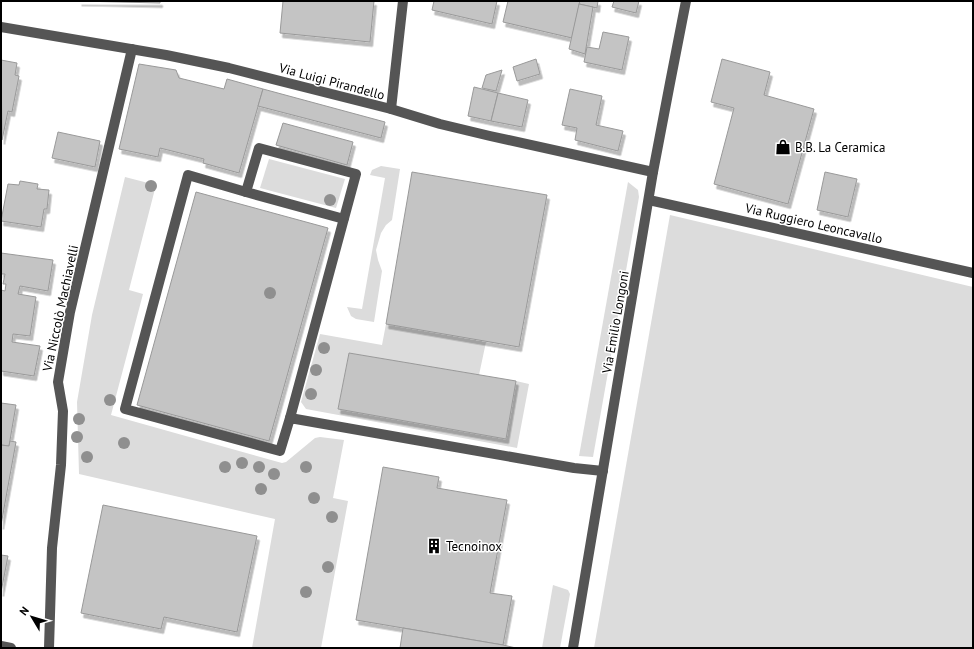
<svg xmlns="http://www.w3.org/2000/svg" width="974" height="649" font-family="'PT Sans',sans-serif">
<defs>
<filter id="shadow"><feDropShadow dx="2.5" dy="4.5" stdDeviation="0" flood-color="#0004"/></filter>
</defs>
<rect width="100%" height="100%" fill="#fff"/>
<!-- green -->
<g fill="#dcdcdc">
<polygon points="269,159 345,179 336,208 260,188"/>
<polygon points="381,166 400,169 392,220 386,225 381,233 376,250 378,260 382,271 374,322 356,319 351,316 347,307 362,309 385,178 370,175 372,170"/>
<polygon points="125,177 156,185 129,290 143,294 111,415 282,463 286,462 315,438 320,437 344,440 333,498 348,501 321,648 252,648 275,519 79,474 77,402 92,315"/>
<polygon points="628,182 638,190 639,197 593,457 579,456"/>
<polygon points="670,215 973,287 973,648 594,648"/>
<polygon points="386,324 486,342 479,375 349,353 338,409 506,439 516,381 529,384 517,448 306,409 301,402 320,334 382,345"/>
<polygon points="553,585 568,590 570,594 560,648 542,648"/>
</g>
<!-- building -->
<g fill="#c4c4c4" stroke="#999" filter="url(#shadow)">
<polygon points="79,1 160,1 160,3"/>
<polygon points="283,1 374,1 370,42 280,33"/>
<polygon points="434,1 497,1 492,24 432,10"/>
<polygon points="508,1 580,1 572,38 503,22"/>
<polygon points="580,1 598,1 597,8 579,4"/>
<polygon points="614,1 639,1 636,13 612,7"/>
<polygon points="579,4 593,7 585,54 569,49"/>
<polygon points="603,32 629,37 622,70 584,62 587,47 599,49"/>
<polygon points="536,59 540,74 517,81 513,67"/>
<polygon points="722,59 770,72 764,95 814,109 788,204 714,184 734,108 711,102"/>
<polygon points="1,60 17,63 15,75 19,76 12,112 8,111 2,140"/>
<polygon points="139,64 176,70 179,78 224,89 227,79 263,89 239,173 203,163 204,159 160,148 158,157 119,149"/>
<polygon points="502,70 496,91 482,88 486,75"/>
<polygon points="474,87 498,93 491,121 468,116"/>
<polygon points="263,89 385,122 381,138 258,106"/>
<polygon points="570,89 602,96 596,125 623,131 618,151 575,140 577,128 562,125"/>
<polygon points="498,93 528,100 522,127 491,121"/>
<polygon points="283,123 353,142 347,165 276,145"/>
<polygon points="58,132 100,141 95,167 52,158"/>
<polygon points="412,172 547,195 519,347 386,324"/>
<polygon points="825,172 857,179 848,217 817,210"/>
<polygon points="20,181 38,184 37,189 49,190 47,209 44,209 41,227 1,221 8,184 19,185"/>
<polygon points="196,192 328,228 269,441 137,405"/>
<polygon points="1,253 53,260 48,291 20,286 18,294 36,297 30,336 13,334 12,342 40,346 34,376 1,371 1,290 5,291 6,284 3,284 5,274 1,274"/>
<polygon points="349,353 516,381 506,439 338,409"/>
<polygon points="1,403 16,405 9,446 1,445"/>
<polygon points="10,441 16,442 1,525 1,445 9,446"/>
<polygon points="383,467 439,477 437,488 507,500 490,593 512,596 503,645 356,620"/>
<polygon points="103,505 257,536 237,632 164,617 161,629 81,613"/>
<polygon points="1,555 8,556 1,592"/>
<polygon points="403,628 503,645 516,648 400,648"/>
</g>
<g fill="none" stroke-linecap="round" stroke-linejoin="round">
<!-- minor -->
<g stroke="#555" stroke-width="10">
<polyline points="1,27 166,55 229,68 391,109 440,124 490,136 653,172"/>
<polyline points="391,109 403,1"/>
<polyline points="246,192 188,175 125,409 280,451 290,418 574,468 603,471"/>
<polyline points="649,200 973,273"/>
<polyline points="290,418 356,174 259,148 246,192 344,219"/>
<polyline points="1,646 11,648"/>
<polyline points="49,648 52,548 61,465 63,411 58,382 70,312 132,49"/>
<polyline points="573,648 653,172 670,83 686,1"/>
</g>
</g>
<!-- trees -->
<g fill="#8f8f8f">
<circle cx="151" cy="186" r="6"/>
<circle cx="330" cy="200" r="6"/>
<circle cx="270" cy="293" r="6"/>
<circle cx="324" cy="348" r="6"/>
<circle cx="316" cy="370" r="6"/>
<circle cx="311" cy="394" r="6"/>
<circle cx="110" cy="400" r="6"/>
<circle cx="79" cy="419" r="6"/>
<circle cx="77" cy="437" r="6"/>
<circle cx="124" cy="443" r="6"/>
<circle cx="87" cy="457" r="6"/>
<circle cx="242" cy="463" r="6"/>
<circle cx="225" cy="467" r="6"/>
<circle cx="259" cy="467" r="6"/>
<circle cx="306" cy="467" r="6"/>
<circle cx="274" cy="474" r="6"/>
<circle cx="261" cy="489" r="6"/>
<circle cx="314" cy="498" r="6"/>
<circle cx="332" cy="517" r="6"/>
<circle cx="328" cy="567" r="6"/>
<circle cx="306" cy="592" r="6"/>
</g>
<!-- icons -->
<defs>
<symbol id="shop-bare" viewBox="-9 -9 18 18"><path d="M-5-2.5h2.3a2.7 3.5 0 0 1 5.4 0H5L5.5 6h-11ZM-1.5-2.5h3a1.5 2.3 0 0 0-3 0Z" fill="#000" stroke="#fff" stroke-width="2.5" paint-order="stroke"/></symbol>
<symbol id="building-bare" viewBox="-9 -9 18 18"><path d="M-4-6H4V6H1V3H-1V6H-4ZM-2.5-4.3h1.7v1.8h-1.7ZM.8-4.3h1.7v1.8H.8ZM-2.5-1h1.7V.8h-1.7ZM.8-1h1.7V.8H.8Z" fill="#000" stroke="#fff" stroke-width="2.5" paint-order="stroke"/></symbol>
</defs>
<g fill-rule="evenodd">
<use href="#shop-bare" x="772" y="136" width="22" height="22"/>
<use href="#building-bare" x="423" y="535" width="22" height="22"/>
</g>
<g text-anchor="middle" stroke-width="3" stroke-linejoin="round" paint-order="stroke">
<!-- street labels -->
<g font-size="13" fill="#000" stroke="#fff">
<text transform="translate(332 81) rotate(15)" y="5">Via Luigi Pirandello</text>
<text transform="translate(814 223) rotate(13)" y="5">Via Ruggiero Leoncavallo</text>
<text transform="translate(60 308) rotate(-78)" y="5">Via Niccolò Machiavelli</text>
<text transform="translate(615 322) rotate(-80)" y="5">Via Emilio Longoni</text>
</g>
<!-- poi labels -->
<g font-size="13" fill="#000" stroke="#fff" text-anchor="start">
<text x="795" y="152">B.B. La Ceramica</text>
<text x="446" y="551">Tecnoinox</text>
</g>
</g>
<!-- border -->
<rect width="974" height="649" fill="none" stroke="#000000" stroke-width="4"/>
<!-- north arrow -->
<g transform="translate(32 617) rotate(308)" stroke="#ffffff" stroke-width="3" paint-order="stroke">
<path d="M0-3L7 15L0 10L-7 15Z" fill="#000000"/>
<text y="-6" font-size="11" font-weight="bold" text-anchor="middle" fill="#000000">N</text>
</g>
</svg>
